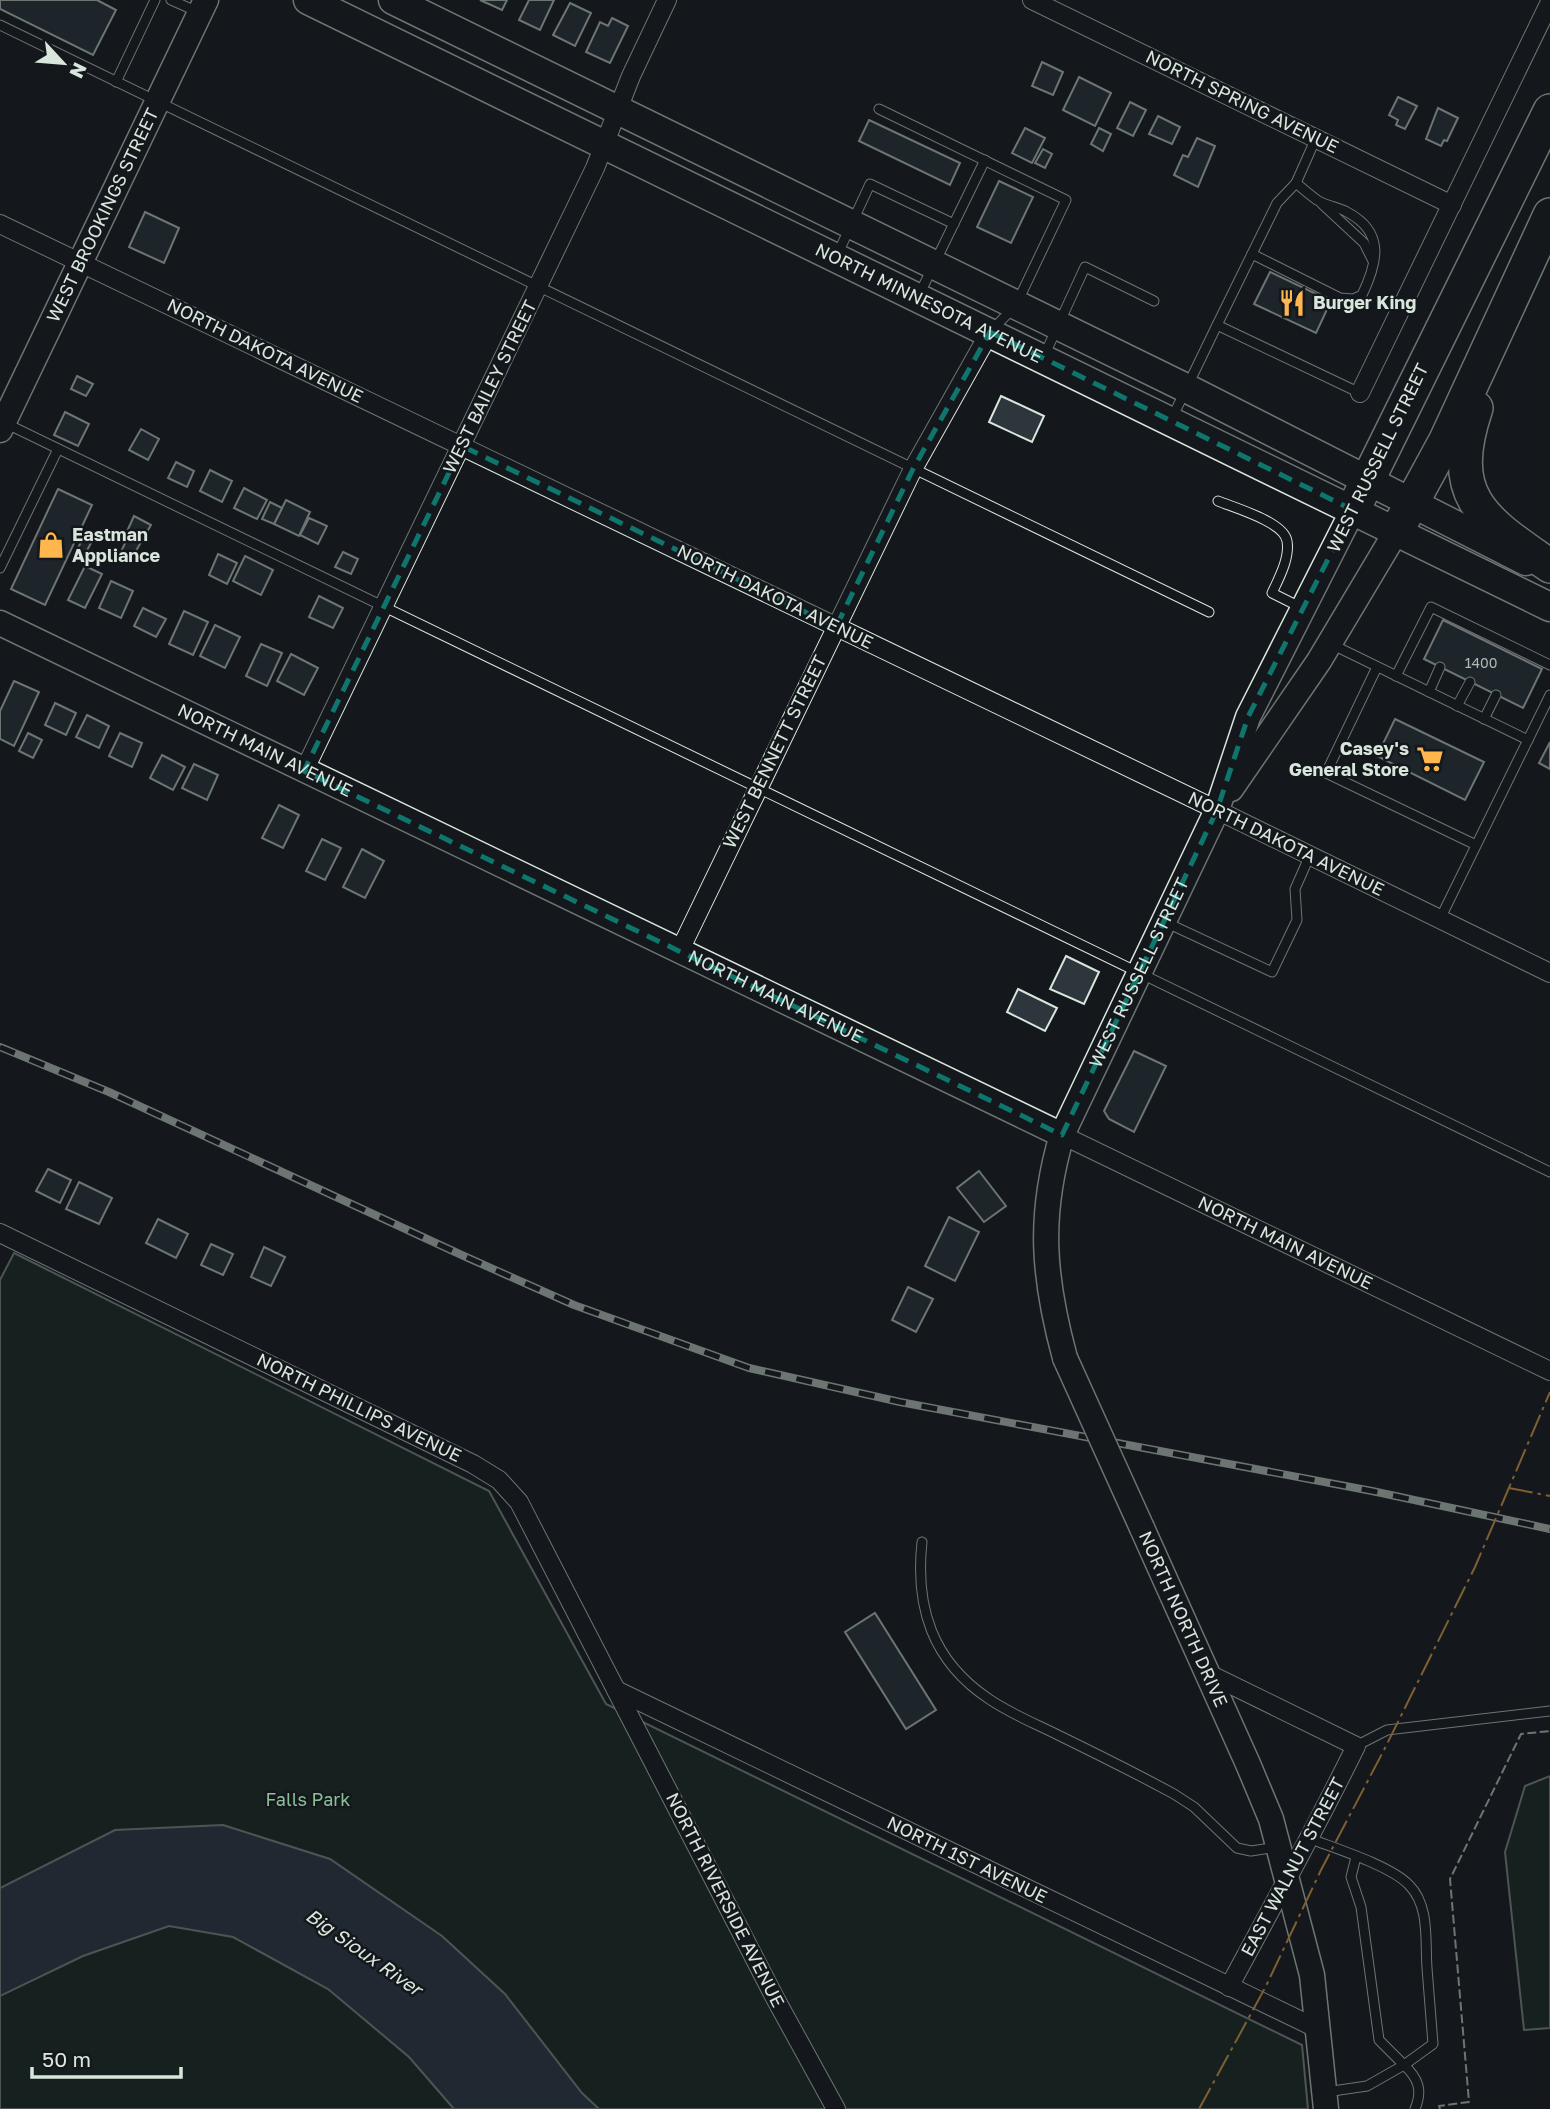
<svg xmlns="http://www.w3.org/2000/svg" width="1550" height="2109" font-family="'Golos Text',sans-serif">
<rect width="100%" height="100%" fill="#14181c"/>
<!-- green -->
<g fill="#1a2d24" stroke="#939e99" stroke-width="2">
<polygon points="14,1253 489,1491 606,1704 1302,2045 1308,2109 0,2109 0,1280"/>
<polygon points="1550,1776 1550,2028 1524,2030 1505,1852 1525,1786"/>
</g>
<!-- water -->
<polygon fill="#2f3f4d" stroke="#939e99" stroke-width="2" points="223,1825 330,1859 442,1936 505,1994 582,2093 599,2109 454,2109 409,2057 328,1989 233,1937 169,1926 83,1956 0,1996 0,1888 115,1830"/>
<!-- building -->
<g fill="#2c363c" stroke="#d8e6dc" stroke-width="2">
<polygon points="0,0 97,0 116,10 93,55 0,9"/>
<polygon points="480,0 507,0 502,10"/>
<polygon points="529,0 554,0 540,30 519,20"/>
<polygon points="570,3 591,13 575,46 553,35"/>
<polygon points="612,18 628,26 610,63 586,52 600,22 608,26"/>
<polygon points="1042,62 1063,72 1053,95 1032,86"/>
<polygon points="1079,77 1111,93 1095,126 1063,110"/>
<polygon points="1398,97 1417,106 1405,129 1396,125 1398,120 1389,115"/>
<polygon points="1130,102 1146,110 1133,136 1117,128"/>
<polygon points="1438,108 1458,118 1447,141 1444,140 1441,146 1426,139"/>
<polygon points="1158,116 1180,127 1172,144 1149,134"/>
<polygon points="869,120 960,163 950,185 859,141"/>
<polygon points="1025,128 1045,138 1032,163 1012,153"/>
<polygon points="1099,128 1111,134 1103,151 1091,144"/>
<polygon points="1197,138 1215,146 1198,187 1174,175 1183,155 1188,157"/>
<polygon points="1043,149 1052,154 1045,168 1035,163"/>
<polygon points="999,181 1033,197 1011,243 977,227"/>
<polygon points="145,212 179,228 164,263 129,247"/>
<polygon points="1270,272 1331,301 1316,333 1254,304"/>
<polygon points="77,376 93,384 86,396 71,389"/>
<polygon points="1001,396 1044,416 1032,442 989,422"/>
<polygon points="65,412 89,424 78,446 54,435"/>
<polygon points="141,429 159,439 148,460 129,450"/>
<polygon points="176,462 194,471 187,487 168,478"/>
<polygon points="210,470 232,481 222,502 200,491"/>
<polygon points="244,488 267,500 257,519 234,508"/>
<polygon points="58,489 92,505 45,605 11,589"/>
<polygon points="286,500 310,512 299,536 274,524"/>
<polygon points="270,502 282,508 274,524 262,519"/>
<polygon points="134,516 151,525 129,563 118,558 127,539 124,538"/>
<polygon points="309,518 327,526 318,544 300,535"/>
<polygon points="83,538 91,543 84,556 76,552"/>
<polygon points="343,552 358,559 351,574 335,567"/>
<polygon points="218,554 237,563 227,584 209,575"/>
<polygon points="245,556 273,570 261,595 233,581"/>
<polygon points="85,566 102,574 85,608 68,600"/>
<polygon points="111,581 133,591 121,618 99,608"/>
<polygon points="319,596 343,608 333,628 309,617"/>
<polygon points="143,608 166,619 156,637 134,626"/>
<polygon points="184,611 208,622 193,655 169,644"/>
<polygon points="1443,620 1542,669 1523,708 1424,659"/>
<polygon points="215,625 240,637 225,668 200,656"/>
<polygon points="261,644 282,653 267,686 246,676"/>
<polygon points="291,654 318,668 304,695 277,681"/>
<polygon points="14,681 39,692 14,746 0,739 0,711"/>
<polygon points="55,703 76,713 66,735 45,725"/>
<polygon points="87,715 109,726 99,748 76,737"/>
<polygon points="1395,719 1484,762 1465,800 1377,756"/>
<polygon points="28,733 42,740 33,758 19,751"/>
<polygon points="120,733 142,743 132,767 109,756"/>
<polygon points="1550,742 1550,769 1539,763"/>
<polygon points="162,755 185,767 173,790 150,778"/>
<polygon points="194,764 218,775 207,800 182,788"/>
<polygon points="279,805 299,815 283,848 262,838"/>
<polygon points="322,839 341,848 325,880 306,871"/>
<polygon points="362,849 384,861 365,898 343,887"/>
<polygon points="1066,956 1099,972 1084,1004 1050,989"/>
<polygon points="1018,989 1057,1008 1045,1031 1007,1012"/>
<polygon points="1134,1051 1166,1066 1134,1132 1109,1119 1104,1111"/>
<polygon points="48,1169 71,1180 60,1203 36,1191"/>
<polygon points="979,1171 1006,1206 984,1222 957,1188"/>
<polygon points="79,1182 112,1198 99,1224 66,1209"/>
<polygon points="949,1217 979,1232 955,1281 925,1266"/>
<polygon points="158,1219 188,1234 176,1258 146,1243"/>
<polygon points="211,1244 233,1254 223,1275 201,1265"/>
<polygon points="264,1247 285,1257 271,1286 251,1277"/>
<polygon points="908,1287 933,1299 916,1332 892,1320"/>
<polygon points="875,1613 936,1710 906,1729 845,1632"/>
</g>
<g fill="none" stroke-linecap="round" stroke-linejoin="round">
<defs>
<g id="lane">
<polyline points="171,0 198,12"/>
<polyline points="0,25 1209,612"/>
<polyline points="116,82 155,0"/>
<polyline points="879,109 1066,200 1016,305 992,330"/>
<polyline points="1316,138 1296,183 1277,203 1217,325 1360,393"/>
<polyline points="1322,204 1364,243 1373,261"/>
<polyline points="838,253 870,184 954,224"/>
<path d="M 1252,254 L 1340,298 L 1353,299 L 1362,295 C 1378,262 1385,232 1347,212 C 1338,207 1326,206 1317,200 C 1310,195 1303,189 1296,183"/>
<polyline points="919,295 985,160"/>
<polyline points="1044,356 1085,267 1154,301"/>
<polyline points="1172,418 1217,325"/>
<polyline points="5,423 1550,1172"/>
<path d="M 1218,501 C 1235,508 1284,522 1287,541 C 1290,558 1279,578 1272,593 L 1302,608"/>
<polyline points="0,568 58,449"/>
<polyline points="1331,644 1528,740"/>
<polyline points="1377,667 1326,773 1476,845"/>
<polyline points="1396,676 1431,607 1550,665"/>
<polyline points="1429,692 1440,667"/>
<polyline points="1457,706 1470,682"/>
<polyline points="1484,719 1496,695"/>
<polyline points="1440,919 1550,695"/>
<polyline points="1165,922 1272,972 1297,920 1295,889 1310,855"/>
<path d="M 922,1542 C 915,1607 932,1661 989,1699 C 1011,1714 1036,1724 1060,1736 C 1099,1755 1137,1774 1174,1794 L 1194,1807 L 1237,1848 L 1251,1851 L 1277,1847"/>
<polyline points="1356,1746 1387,1730 1550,1711"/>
<path d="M 1311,1839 C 1337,1849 1391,1866 1409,1885 C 1430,1906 1425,1941 1427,1968 C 1429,1994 1431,2019 1433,2044 L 1404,2065 L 1379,2040 L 1361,1907 L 1351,1877 L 1356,1857"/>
<path d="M 1326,2092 L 1367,2086 L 1404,2065 C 1418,2078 1423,2090 1415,2109"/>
</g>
<g id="street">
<polyline points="1032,0 1452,205"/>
<polyline points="0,224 1217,810 1550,973"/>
<polyline points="1360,393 1550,2"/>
<polyline points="304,771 595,168 631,76 667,0"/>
<polyline points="680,950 913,469 990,332"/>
<path id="s1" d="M 1062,1135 L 1550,1371"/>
<polyline points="0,1233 473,1464 499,1480 519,1502 775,1998 836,2109"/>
<path d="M 1207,1673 L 1356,1746 C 1316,1828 1272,1907 1229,1987"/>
<polyline points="616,1690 1318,2029"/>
</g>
<g id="secondary">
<path id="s2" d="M 0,430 L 206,0"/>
<path id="s3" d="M 0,623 L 1062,1135"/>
<polyline points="1231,789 1319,661 1396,532"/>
<path id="s4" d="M 1065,1358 C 1043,1277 1038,1216 1062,1135 L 1217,810 L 1248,717 L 1353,510"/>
<path id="s5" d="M 1142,1528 L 1248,1764 L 1271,1819 L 1312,1975 L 1326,2109"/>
</g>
<g id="primary">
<path id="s6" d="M 308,0 L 1550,607"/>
<polyline points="393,0 1186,388 1526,561"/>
</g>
<g id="highway">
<path d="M 1476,408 C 1446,497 1482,519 1550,566"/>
<polyline points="1353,510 1550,111"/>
<polyline points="1396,532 1446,440 1550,215"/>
</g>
</defs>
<!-- lane casing -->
<use href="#lane" stroke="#d8e6dc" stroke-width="11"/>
<!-- street casing -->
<use href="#street" stroke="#d8e6dc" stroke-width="20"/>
<!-- secondary casing -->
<use href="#secondary" stroke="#d8e6dc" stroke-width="27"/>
<!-- primary casing -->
<use href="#primary" stroke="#d8e6dc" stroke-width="31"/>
<!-- highway casing -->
<use href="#highway" stroke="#d8e6dc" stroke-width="36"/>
<!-- lane -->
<use href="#lane" stroke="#14181c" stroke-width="9"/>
<!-- street -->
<use href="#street" stroke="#14181c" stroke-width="18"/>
<!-- secondary -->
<use href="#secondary" stroke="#14181c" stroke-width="24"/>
<!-- primary -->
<use href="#primary" stroke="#14181c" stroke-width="28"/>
<!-- highway -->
<use href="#highway" stroke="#14181c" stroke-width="33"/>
<defs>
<polyline id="rail" points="0,1047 109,1092 466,1257 574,1305 749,1368 900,1402 1372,1491 1550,1529"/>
</defs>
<!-- rail casing -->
<use href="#rail" stroke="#d8e6dc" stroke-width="8"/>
<!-- rail -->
<use href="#rail" stroke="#14181c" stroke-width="5" stroke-dasharray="16" stroke-linecap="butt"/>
<defs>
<polyline id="secondary-bridge" points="1065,1358 1142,1528"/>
</defs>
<!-- secondary-bridge casing -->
<use href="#secondary-bridge" stroke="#d8e6dc" stroke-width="27" stroke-linecap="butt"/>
<!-- secondary-bridge -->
<use href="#secondary-bridge" stroke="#14181c" stroke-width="24"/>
<!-- fence -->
<polyline stroke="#d8e6dc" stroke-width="2" stroke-dasharray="9 3.5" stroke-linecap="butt" points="1440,2109 1439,2106 1469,2102 1450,1879 1521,1734 1550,1731"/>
<!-- power -->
<g stroke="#ffb74d" stroke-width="2" stroke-dasharray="24 5 3.5 5" stroke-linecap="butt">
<polyline points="1509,1488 1550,1496"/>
<polyline points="1199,2109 1266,1986 1321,1870 1385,1748 1475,1567 1550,1392"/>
</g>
</g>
<!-- marked area -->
<path d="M0 0H1550V2109H0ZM 990,332 L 1353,510 L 1248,717 L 1217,810 L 1062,1135 L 304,771 L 462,446 L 836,627 L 913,469 Z" fill="#14181c" fill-opacity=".55" fill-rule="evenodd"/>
<path fill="none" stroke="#0f766e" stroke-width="5" stroke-dasharray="14 9" stroke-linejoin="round" d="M 990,332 L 1353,510 L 1248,717 L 1217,810 L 1062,1135 L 304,771 L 462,446 L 836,627 L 913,469 Z"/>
<!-- icons -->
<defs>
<symbol id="restaurant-bare" viewBox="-9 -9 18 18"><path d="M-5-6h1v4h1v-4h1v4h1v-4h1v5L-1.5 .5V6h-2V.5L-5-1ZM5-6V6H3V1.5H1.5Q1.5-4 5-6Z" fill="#ffb74d" stroke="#14181c" stroke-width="2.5" paint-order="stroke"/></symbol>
<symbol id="shop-bare" viewBox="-9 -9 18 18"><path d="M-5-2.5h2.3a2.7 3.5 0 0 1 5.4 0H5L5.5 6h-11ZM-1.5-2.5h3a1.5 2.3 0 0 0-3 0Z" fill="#ffb74d" stroke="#14181c" stroke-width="2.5" paint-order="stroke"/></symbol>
<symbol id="supermarket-bare" viewBox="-9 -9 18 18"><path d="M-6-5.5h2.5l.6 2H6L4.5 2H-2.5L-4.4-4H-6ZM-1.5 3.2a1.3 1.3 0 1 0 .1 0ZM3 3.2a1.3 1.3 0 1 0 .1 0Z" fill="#ffb74d" stroke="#14181c" stroke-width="2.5" paint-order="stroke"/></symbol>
</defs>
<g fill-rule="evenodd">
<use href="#restaurant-bare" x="1273" y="284" width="38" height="38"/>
<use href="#shop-bare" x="32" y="526" width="38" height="38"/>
<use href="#supermarket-bare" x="1411" y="740" width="38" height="38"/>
</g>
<g text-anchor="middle" stroke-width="5" stroke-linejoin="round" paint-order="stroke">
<!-- number labels -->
<g font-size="14" fill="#adbab4">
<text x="1481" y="668">1400</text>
</g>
<!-- street labels -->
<g font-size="18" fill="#d8e6dc" stroke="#14181c">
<text transform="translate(1242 102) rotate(26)" y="6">NORTH SPRING AVENUE</text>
<text dy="6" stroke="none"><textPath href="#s2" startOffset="238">WEST BROOKINGS STREET</textPath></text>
<text dy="6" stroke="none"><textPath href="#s6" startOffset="691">NORTH MINNESOTA AVENUE</textPath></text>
<text transform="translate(265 351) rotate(26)" y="6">NORTH DAKOTA AVENUE</text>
<text transform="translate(490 387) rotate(-64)" y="6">WEST BAILEY STREET</text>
<text transform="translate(1378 458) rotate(-64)" y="6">WEST RUSSELL STREET</text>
<text transform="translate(775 597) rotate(26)" y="6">NORTH DAKOTA AVENUE</text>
<text dy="6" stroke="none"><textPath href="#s3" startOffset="294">NORTH MAIN AVENUE</textPath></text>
<text transform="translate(775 752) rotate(-64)" y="6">WEST BENNETT STREET</text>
<text transform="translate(1286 844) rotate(26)" y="6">NORTH DAKOTA AVENUE</text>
<text dy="6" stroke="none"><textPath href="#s4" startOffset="406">WEST RUSSELL STREET</textPath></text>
<text dy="6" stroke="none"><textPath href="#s3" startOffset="861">NORTH MAIN AVENUE</textPath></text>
<text dy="6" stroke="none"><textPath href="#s1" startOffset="248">NORTH MAIN AVENUE</textPath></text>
<text transform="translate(359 1408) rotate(26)" y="6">NORTH PHILLIPS AVENUE</text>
<text dy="6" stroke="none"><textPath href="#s5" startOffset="100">NORTH NORTH DRIVE</textPath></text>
<text transform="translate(967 1860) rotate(26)" y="6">NORTH 1ST AVENUE</text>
<text transform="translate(1293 1867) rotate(-62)" y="6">EAST WALNUT STREET</text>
<text transform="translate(725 1900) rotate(63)" y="6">NORTH RIVERSIDE AVENUE</text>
</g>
<!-- poi labels -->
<g font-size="18" font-weight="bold" fill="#d8e6dc" stroke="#14181c" text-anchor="start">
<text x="1313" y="309">Burger King</text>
<text x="72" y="541">Eastman<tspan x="72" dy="21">Appliance</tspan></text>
<text x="1409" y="755" text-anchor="end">Casey's<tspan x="1409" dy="21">General Store</tspan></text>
</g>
<!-- park labels -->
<g font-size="18" fill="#8ac095" stroke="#14181c">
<text x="308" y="1806">Falls Park</text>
</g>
<!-- water labels -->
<g font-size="19" font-style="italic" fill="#d8e6dc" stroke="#14181c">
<text transform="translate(364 1952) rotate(35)" y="7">Big Sioux River</text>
</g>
</g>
<!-- north arrow -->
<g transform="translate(63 63) rotate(116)" stroke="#14181c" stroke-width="5" paint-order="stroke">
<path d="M0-5L12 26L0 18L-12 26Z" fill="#d8e6dc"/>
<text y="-10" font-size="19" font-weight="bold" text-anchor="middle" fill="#d8e6dc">N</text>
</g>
<!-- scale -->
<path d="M32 2067v10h149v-10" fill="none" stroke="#d8e6dc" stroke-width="3.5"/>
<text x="42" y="2067" font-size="21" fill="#d8e6dc" stroke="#14181c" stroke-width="5" paint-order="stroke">50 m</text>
</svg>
